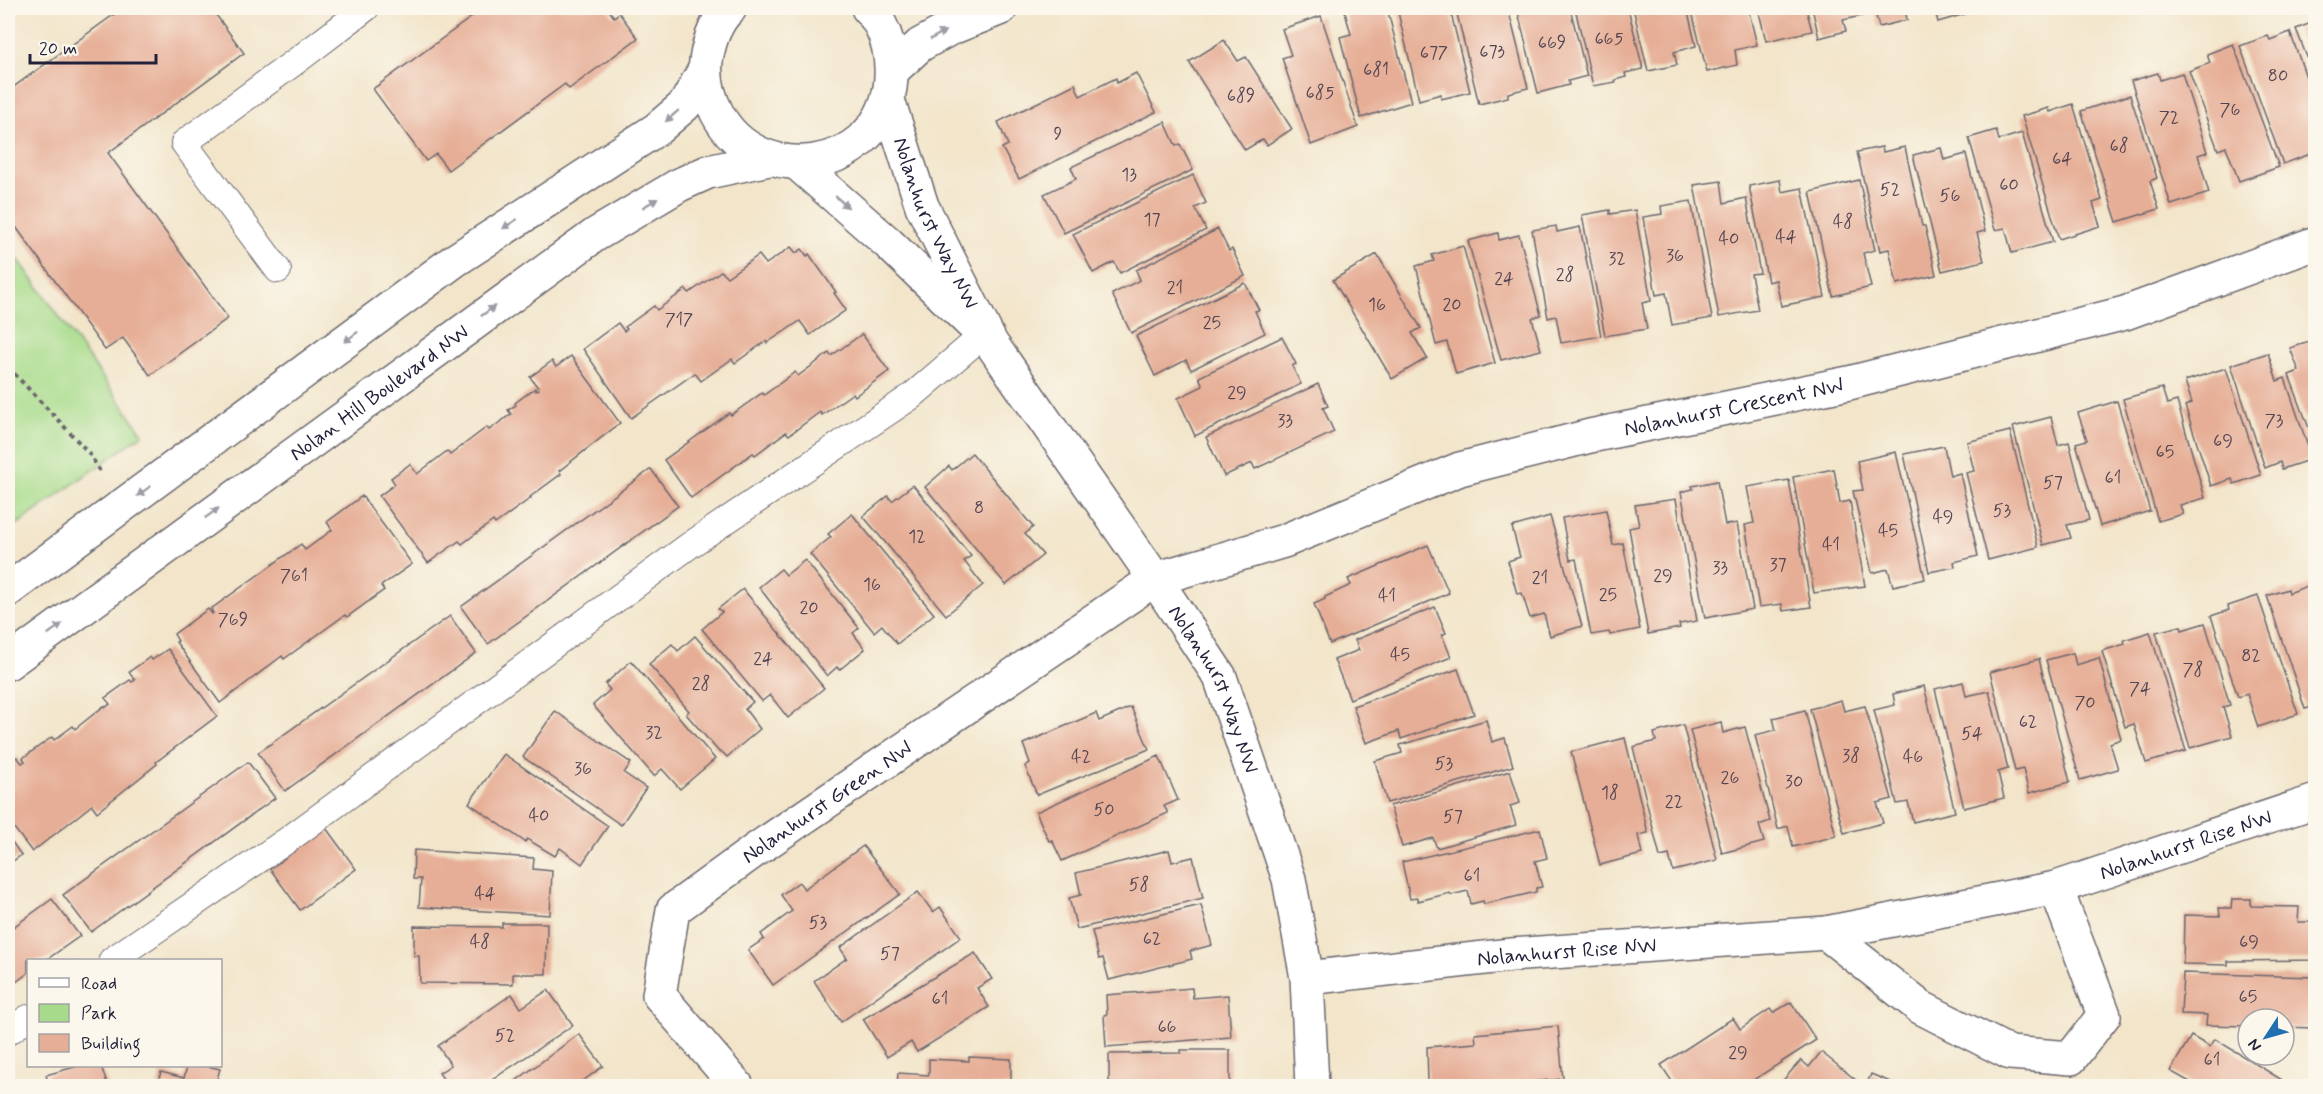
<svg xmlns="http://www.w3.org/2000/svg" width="2323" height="1094" font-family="Mynerve,sans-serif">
<rect width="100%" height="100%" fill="#fbf7ec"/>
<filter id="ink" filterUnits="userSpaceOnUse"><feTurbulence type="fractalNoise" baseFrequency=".0167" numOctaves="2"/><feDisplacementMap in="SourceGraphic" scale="12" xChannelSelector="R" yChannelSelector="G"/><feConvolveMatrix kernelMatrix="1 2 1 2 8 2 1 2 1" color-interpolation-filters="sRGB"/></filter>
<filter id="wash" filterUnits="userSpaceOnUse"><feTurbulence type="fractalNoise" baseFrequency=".008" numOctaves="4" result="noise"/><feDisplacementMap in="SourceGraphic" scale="24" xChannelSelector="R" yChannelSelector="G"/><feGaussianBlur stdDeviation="1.35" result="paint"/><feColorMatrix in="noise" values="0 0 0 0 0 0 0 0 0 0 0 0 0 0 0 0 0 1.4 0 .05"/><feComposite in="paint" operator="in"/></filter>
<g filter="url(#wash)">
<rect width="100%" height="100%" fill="#f2e5ca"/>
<!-- green -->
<polygon fill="#a7db8b" stroke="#647e63" stroke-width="1.5" points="8,245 143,434 8,531"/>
<g id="blocks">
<!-- building -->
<g fill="#e6ae96">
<polygon points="123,8 211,8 244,53 108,153 228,318 150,375 123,338 105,350 8,216 8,91"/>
<polygon points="484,8 607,8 614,17 619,13 638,38 569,89 565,84 448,170 436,154 426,161 373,89"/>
<polygon points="1351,8 1387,8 1411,102 1361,118 1340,37 1351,34 1344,9"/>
<polygon points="1397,8 1440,8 1441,11 1450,9 1470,92 1441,99 1441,94 1419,100"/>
<polygon points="1466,8 1508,8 1528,88 1508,93 1508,97 1479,104 1457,14 1467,12"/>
<polygon points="1517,8 1570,8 1587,76 1568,81 1569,85 1538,93"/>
<polygon points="1575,8 1628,8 1643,69 1625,73 1626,77 1615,80 1616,82 1593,86"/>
<polygon points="1633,8 1687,8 1696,46 1674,52 1677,65 1648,71"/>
<polygon points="1691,8 1748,8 1757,45 1735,50 1737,65 1707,72"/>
<polygon points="1758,8 1806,8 1812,31 1766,41"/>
<polygon points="1812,8 1864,8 1866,15 1843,20 1846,31 1819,38"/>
<polygon points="1874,8 1905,8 1907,20 1879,27"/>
<polygon points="1934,8 1963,8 1965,14 1938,22"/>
<polygon points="1321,16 1358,127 1311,145 1282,58 1291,55 1282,29"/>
<polygon points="2316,21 2316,78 2315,78 2296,29"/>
<polygon points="2290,32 2316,105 2316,112 2310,114 2316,130 2316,152 2283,164 2240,46 2268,36 2270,40"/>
<polygon points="1224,40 1238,61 1246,57 1292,129 1267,145 1263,139 1245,150 1189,62"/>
<polygon points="2233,44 2279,167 2239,181 2226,147 2218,150 2189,71 2210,63 2207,54"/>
<polygon points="1136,73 1156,112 1019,179 1002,148 1008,145 998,122 1075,84 1080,96 1116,78 1117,83"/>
<polygon points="2158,73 2160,80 2182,73 2207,152 2198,155 2209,193 2171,205 2131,81"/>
<polygon points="2130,95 2157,178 2150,181 2159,209 2117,222 2081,111"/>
<polygon points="2073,104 2102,200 2093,203 2100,226 2059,239 2022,116 2049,108 2050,112"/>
<polygon points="1165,122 1176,146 1180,144 1193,170 1064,233 1044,194 1076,179 1071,167"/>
<polygon points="1996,130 1999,140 2022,133 2053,242 2012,253 2005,228 1995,230 1969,138"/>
<polygon points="1882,147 1883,152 1905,147 1922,226 1925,226 1936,275 1897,284 1889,249 1880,251 1857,152"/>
<polygon points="1941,148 1944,160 1966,154 1985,231 1977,233 1984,261 1942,271 1913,155"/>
<polygon points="1193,175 1206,203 1195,208 1206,230 1120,273 1114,262 1093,273 1073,234"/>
<polygon points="1780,180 1782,192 1802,188 1825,297 1781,306 1776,280 1768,282 1749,186"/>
<polygon points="1859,180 1875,250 1863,253 1871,287 1833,296 1810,192"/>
<polygon points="1721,181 1724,203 1746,198 1760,273 1751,274 1758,310 1719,317 1694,185"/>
<polygon points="1691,201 1712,318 1672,325 1666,293 1656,295 1643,217 1662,214 1661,206"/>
<polygon points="1610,210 1610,214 1635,210 1651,301 1642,303 1647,329 1605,336 1582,215"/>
<polygon points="1556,226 1557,232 1580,227 1601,336 1561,343 1556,316 1548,318 1532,230"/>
<polygon points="1218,229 1229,251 1232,249 1245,276 1131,333 1112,294 1140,280 1136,270"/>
<polygon points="1498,233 1499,240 1519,235 1541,315 1532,318 1541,350 1501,360 1468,241"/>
<polygon points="1463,246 1495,363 1456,374 1447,342 1436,345 1416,266 1434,261 1432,255"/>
<polygon points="791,247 796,253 802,249 807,256 809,254 836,292 834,293 846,310 810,335 800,321 767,343 766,341 735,363 732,359 701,381 695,373 631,418 583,349 618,323 624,331 627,329 625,327 654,306 657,310 686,289 689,293 721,271 727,277 759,255 766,264"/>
<polygon points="1377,254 1421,328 1412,333 1427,358 1392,379 1333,280"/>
<polygon points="1245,283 1259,310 1255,311 1265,333 1191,370 1186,360 1155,376 1136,336"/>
<polygon points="862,334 889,371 855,396 853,393 822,415 820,412 789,435 786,432 755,455 753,453 691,498 664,460 729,413 731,415 762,393 764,395 795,372 798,376 829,353 831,356"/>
<polygon points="1282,337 1296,364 1292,366 1301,384 1195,436 1178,398 1203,386 1199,377"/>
<polygon points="2316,340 2316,444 2315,444 2289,375 2299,371 2290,348"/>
<polygon points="2268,353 2277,381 2285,378 2312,459 2282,469 2280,462 2265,468 2231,365"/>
<polygon points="571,356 620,423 559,471 561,474 530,497 531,498 495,524 493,521 462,544 459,541 428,563 379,496 395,484 391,478 410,464 417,474 447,451 450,455 487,427 489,430 511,414 508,410 516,405 515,403 535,388 536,391 539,389 530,377 552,361 556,367"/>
<polygon points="2226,368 2261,475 2234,484 2232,479 2211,486 2185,406 2192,403 2185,381"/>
<polygon points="1318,384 1328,406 1323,408 1334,432 1255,469 1252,463 1224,476 1206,437"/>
<polygon points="2162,388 2167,404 2177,401 2205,498 2180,505 2183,514 2158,521 2123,399"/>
<polygon points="2117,401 2150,511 2100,526 2076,443 2087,440 2078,413"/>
<polygon points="2051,417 2058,445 2069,442 2089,520 2067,525 2071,538 2043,545 2013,427"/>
<polygon points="2010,431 2038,547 1988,560 1966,473 1974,471 1967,442"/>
<polygon points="1944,446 1950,476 1960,473 1978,556 1954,562 1955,567 1929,572 1904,454"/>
<polygon points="1896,452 1925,579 1893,586 1888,569 1872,573 1853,491 1863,490 1857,461"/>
<polygon points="972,453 1033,527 1025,534 1043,555 1006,585 925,487 949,466 952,470"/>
<polygon points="651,469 678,506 488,644 461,607"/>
<polygon points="1834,469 1840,503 1850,501 1865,586 1814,593 1793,477"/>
<polygon points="1789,480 1811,607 1783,611 1782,604 1759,607 1745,525 1754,523 1747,487"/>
<polygon points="1717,481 1725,525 1737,523 1753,609 1705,618 1681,492 1693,489 1692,486"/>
<polygon points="913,485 971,556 964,561 983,585 946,615 863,516 888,496 892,501"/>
<polygon points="362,496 412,564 381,586 384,590 347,617 345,615 284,659 282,656 220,703 176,642 178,641 174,634 208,609 212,614 213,613 211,609 301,544 305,550 332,530 327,522"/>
<polygon points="1676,499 1697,621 1679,624 1680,628 1648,634 1629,528 1639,526 1635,505"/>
<polygon points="1606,510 1613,545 1623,543 1640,629 1610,635 1609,632 1591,635 1576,559 1570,560 1562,518"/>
<polygon points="852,514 934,614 897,644 882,625 874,632 810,554 831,537 828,534"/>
<polygon points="1550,516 1582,626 1550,636 1544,614 1530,618 1522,593 1517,594 1508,561 1520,557 1512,527"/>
<polygon points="1428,545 1449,593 1330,644 1314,604 1325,599 1325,597 1351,585 1348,579"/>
<polygon points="805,560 859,628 853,633 865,649 839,670 837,667 827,676 759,587 781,569 786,575"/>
<polygon points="2312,584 2316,594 2316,706 2305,709 2267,596 2288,589 2289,593"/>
<polygon points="743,589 824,688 788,718 770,695 762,701 702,629 722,612 718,609"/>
<polygon points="2258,596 2298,714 2258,727 2247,694 2238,697 2211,616 2229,610 2228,606"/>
<polygon points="1435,607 1446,633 1442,635 1451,657 1350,699 1334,660 1359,650 1355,640"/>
<polygon points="450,616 476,653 285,791 258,753"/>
<polygon points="2205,623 2230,705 2223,707 2232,736 2190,748 2156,632 2181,626 2182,630"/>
<polygon points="2150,632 2186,751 2146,763 2134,724 2125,727 2102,651 2125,644 2124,640"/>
<polygon points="695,636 753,702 745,709 760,729 727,757 722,752 720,753 686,714 689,711 649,664 672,644 678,651"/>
<polygon points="168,649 217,716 156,762 157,764 97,812 92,805 32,852 8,820 8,764 17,757 22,763 25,761 23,758 52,737 54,740 73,726 75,729 104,706 106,707 110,704 105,698 130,680 132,682 135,680 129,672 150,657 152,660"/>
<polygon points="2073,653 2076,665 2099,658 2121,739 2110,743 2118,769 2080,780 2046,660"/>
<polygon points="2039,659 2070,782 2029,793 2023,769 2015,771 1990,672"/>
<polygon points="631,661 715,759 680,789 662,769 654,776 593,705 610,690 605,684"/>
<polygon points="1458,669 1474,714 1401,739 1399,731 1366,743 1353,706"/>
<polygon points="1963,682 1966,696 1989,691 2008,769 1998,772 2004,798 1964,808 1935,689"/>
<polygon points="1924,686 1955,812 1913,822 1908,802 1897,804 1874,710 1895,705 1893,694"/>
<polygon points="1841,700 1844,711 1865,706 1892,799 1877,803 1883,823 1844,833 1810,709"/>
<polygon points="1131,707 1149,749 1037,795 1025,766 1030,763 1023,744 1096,713 1099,721"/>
<polygon points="1805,710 1836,836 1793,847 1788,826 1778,829 1755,735 1776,730 1773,718"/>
<polygon points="555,711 631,763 624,773 646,788 621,825 523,757"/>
<polygon points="1486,720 1492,742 1505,738 1513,766 1387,803 1375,761 1402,753 1400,745"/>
<polygon points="1721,722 1723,733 1745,727 1770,821 1759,825 1764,842 1722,853 1690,730"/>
<polygon points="1683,725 1717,860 1673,871 1669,855 1660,857 1633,747 1656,741 1654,733"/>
<polygon points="1625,738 1648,833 1638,835 1642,854 1600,865 1571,752"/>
<polygon points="504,754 608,826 582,864 560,848 555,856 527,839 525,842 469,803"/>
<polygon points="1159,756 1178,800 1164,806 1168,813 1062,861 1052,840 1049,841 1036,812"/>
<polygon points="248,762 275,798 91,932 63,895"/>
<polygon points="1510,771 1520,803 1510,806 1516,825 1437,848 1433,838 1402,847 1390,806"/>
<polygon points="326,828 356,869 300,910 270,869"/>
<polygon points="1540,829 1547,858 1535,861 1542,887 1536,888 1536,892 1484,904 1483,901 1471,904 1468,891 1451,895 1450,893 1418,901 1417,898 1410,899 1402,862"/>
<polygon points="8,836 21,855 8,865"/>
<polygon points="863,846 900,894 773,985 748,950 764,939 761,934 792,911 781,895 799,882 804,889"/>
<polygon points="414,850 534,858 533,869 552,871 550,915 419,907 421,879 413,879"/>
<polygon points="1169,850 1172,862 1193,857 1203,898 1077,929 1069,898 1081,895 1076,873"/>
<polygon points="918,892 933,912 940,907 961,937 841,1022 814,981 847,958 840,948"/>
<polygon points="52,899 80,936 46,960 28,960 28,973 8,988 8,931"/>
<polygon points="2232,899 2251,899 2251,906 2299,907 2298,922 2316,922 2316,960 2228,961 2228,965 2183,964 2184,915 2220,916 2219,908 2231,908"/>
<polygon points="1201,905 1212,945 1190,951 1192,959 1109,980 1103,958 1099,959 1092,931"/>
<polygon points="502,923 547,923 546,974 513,974 513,984 420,983 419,956 414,956 414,926 502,927"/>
<polygon points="975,953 992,979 977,988 989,1007 917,1052 911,1042 887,1057 863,1019"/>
<polygon points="2183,973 2315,977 2314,1028 2284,1027 2284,1019 2248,1019 2248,1026 2206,1025 2207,1015 2181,1014"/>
<polygon points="1192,988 1193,998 1228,995 1231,1037 1106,1047 1104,1015 1107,1014 1106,995"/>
<polygon points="548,990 573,1025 483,1086 448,1086 439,1073 451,1065 438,1046 512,994 521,1008"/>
<polygon points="1791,1002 1816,1040 1744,1086 1675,1086 1661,1065 1733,1018 1740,1029 1770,1009 1773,1013"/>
<polygon points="1558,1026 1563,1079 1482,1086 1431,1086 1431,1083 1428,1083 1427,1047 1476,1043 1475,1034"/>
<polygon points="579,1034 603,1066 583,1081 587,1086 509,1086"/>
<polygon points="2191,1036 2210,1047 2215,1039 2287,1083 2285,1086 2197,1086 2170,1071"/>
<polygon points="1181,1050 1230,1050 1230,1086 1112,1086 1112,1082 1109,1082 1109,1054 1181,1053"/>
<polygon points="1821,1052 1856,1080 1851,1086 1778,1086 1801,1060 1809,1067"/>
<polygon points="969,1057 1011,1059 1011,1086 897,1086 898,1073 929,1075 929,1059 969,1061"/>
<polygon points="78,1066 101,1066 108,1086 49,1086 46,1075"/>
<polygon points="187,1066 207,1066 220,1069 215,1086 157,1086 161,1072 184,1078"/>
<polygon points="1871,1074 1900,1086 1866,1086"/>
</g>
</g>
</g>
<g filter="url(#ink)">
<use href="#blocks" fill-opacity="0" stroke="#6b666d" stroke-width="1.5"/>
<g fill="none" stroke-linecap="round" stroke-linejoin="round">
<defs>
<g id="lane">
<polyline points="278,270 184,143 303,56 366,8"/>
<polyline points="112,960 289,839 690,545 912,396 983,335"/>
<polyline points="8,1032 28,1018"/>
</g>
<g id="street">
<path id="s1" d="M 888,100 L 922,206 L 991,343 L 1155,579 L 1220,677 L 1289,879 L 1307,978 L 1312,1086"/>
<polyline points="798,164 888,243 973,325"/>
<polyline points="1826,933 1920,1007 2010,1053 2071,1058 2104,1015 2056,888"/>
<path id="s2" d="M 1307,978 L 1511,955 L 1826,933 L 2056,888 L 2316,801"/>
<path id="s3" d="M 737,1086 L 659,995 L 673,910 L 754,851 L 1155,579 L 1284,541 L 1460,469 L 1590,436 L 1849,383 L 2125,313 L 2316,243"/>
</g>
<g id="secondary">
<path d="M 730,8 C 715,22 709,41 706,61 C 704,79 709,97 717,113 C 757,189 875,174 890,88 C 894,59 888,29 868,8"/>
<polyline points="893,70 920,45 949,29 1001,8"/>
<polyline points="8,590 454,261 657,129 685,105 705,69"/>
<path id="s4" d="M 8,663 L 595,235 L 679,185 L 708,172 L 769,159"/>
</g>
</defs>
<!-- lane casing -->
<use href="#lane" stroke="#6b666d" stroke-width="28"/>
<!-- street casing -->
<use href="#street" stroke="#6b666d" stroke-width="36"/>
<!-- secondary casing -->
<use href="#secondary" stroke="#6b666d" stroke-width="36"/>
<!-- path -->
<polyline stroke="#6b666d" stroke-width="4" stroke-dasharray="4.5 4.5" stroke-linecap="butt" points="8,367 89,453 101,473"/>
<!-- lane -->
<use href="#lane" stroke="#fff" stroke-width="26"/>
<!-- street -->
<use href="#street" stroke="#fff" stroke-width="33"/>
<!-- secondary -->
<use href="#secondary" stroke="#fff" stroke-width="33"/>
</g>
<!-- one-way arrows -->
<defs><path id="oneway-solid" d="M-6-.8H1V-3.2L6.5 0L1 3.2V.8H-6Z" transform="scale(1.5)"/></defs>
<g fill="#9c9ca7">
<use href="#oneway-solid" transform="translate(938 35) rotate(-29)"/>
<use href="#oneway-solid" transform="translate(672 116) rotate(139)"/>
<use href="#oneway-solid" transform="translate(842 202) rotate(41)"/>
<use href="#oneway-solid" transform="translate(650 203) rotate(-31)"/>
<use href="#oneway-solid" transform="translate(510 224) rotate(147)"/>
<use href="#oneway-solid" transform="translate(488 311) rotate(-36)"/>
<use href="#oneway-solid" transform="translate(351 337) rotate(143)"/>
<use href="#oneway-solid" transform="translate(144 491) rotate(143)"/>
<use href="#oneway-solid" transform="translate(212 513) rotate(-36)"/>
<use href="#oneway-solid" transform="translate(55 629) rotate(-36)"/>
</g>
</g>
<g text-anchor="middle" stroke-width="6" stroke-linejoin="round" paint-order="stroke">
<!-- number labels -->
<g font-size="18" fill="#534552">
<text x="1609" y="44">665</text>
<text x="1552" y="48">669</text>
<text x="1492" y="57">673</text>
<text x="1434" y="58">677</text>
<text x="1376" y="75">681</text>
<text x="2278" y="81">80</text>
<text x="1320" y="98">685</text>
<text x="1241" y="101">689</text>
<text x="2230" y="115">76</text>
<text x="2169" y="123">72</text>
<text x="1058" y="139">9</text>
<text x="2119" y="151">68</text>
<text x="2062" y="164">64</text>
<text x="1129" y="180">13</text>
<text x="2009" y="190">60</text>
<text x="1890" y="195">52</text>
<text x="1950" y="201">56</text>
<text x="1152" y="225">17</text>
<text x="1843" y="227">48</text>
<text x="1786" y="242">44</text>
<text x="1729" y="244">40</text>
<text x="1675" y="261">36</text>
<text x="1617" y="264">32</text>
<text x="1565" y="280">28</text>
<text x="1504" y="284">24</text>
<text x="1175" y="293">21</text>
<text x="1377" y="310">16</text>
<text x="1452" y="310">20</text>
<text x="679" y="325">717</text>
<text x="1212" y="328">25</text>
<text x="1237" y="398">29</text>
<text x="1285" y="426">33</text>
<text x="2274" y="426">73</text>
<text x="2223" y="446">69</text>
<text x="2165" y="457">65</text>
<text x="2113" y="483">61</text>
<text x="2053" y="488">57</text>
<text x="979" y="513">8</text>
<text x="2002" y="516">53</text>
<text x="1943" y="522">49</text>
<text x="1888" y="536">45</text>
<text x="917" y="542">12</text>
<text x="1831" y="550">41</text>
<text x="1778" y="570">37</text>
<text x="1720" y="573">33</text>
<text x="294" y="581">761</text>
<text x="1663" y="581">29</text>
<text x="1540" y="583">21</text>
<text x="872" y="590">16</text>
<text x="1608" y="600">25</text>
<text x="1387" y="601">41</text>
<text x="809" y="613">20</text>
<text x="233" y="625">769</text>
<text x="1400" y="660">45</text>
<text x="2251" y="661">82</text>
<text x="763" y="664">24</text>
<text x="2193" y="675">78</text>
<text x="701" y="689">28</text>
<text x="2140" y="694">74</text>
<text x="2085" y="708">70</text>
<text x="2028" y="727">62</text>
<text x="654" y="738">32</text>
<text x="1972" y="739">54</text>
<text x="1851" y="761">38</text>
<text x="1081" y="762">42</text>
<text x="1913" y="762">46</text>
<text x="1444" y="769">53</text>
<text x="583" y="774">36</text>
<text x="1730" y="783">26</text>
<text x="1794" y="787">30</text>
<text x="1610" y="798">18</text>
<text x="1674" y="807">22</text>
<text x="1104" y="815">50</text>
<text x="539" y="821">40</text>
<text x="1453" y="822">57</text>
<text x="1472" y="881">61</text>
<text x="1139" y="890">58</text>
<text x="485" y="899">44</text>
<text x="818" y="928">53</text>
<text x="1152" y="944">62</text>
<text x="480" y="947">48</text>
<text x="2249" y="947">69</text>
<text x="890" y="959">57</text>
<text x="2248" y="1002">65</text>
<text x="940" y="1004">61</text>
<text x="1167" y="1032">66</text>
<text x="505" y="1041">52</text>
<text x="1738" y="1058">29</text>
<text x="2212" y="1065">61</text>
</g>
<!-- street labels -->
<g font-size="21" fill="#22223b" stroke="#fbf7ec">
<text dy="7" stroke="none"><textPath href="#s1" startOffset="132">Nolanhurst Way NW</textPath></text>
<text dy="7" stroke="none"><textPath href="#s4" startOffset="459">Nolan Hill Boulevard NW</textPath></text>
<text dy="7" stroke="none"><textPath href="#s3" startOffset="1396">Nolanhurst Crescent NW</textPath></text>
<text dy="7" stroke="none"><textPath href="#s1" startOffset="678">Nolanhurst Way NW</textPath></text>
<text dy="7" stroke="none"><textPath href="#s3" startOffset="394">Nolanhurst Green NW</textPath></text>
<text dy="7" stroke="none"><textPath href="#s2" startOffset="892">Nolanhurst Rise NW</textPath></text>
<text dy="7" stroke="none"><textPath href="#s2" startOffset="261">Nolanhurst Rise NW</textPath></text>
</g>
</g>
<!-- margin -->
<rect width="2323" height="1094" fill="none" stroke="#fbf7ec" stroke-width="30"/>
<!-- legend -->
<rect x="27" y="959" width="195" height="108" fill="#fbf7ec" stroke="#a4a2a5" stroke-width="1.5"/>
<rect x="39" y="978" width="30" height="9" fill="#ffffff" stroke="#a4a2a5" stroke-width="1.5"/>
<text x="81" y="989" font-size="18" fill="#22223b">Road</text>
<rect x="39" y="1004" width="30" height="18" fill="#a7db8b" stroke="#a4a2a5" stroke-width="1.5"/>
<text x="81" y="1019" font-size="18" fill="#22223b">Park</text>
<rect x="39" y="1034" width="30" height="18" fill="#e6ae96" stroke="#a4a2a5" stroke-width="1.5"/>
<text x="81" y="1049" font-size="18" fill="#22223b">Building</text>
<!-- north arrow -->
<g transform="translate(2266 1037) rotate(234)"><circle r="28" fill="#fbf7ec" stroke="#a4a2a5" stroke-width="1.5"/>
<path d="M0-4.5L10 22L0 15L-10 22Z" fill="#1f6fb2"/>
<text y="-9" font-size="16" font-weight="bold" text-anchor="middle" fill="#22223b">N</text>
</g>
<!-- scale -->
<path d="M30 54v9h126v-9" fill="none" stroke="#22223b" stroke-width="3"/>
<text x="39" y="54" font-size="18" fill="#22223b" stroke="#fbf7ec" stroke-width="4.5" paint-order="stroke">20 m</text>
</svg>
